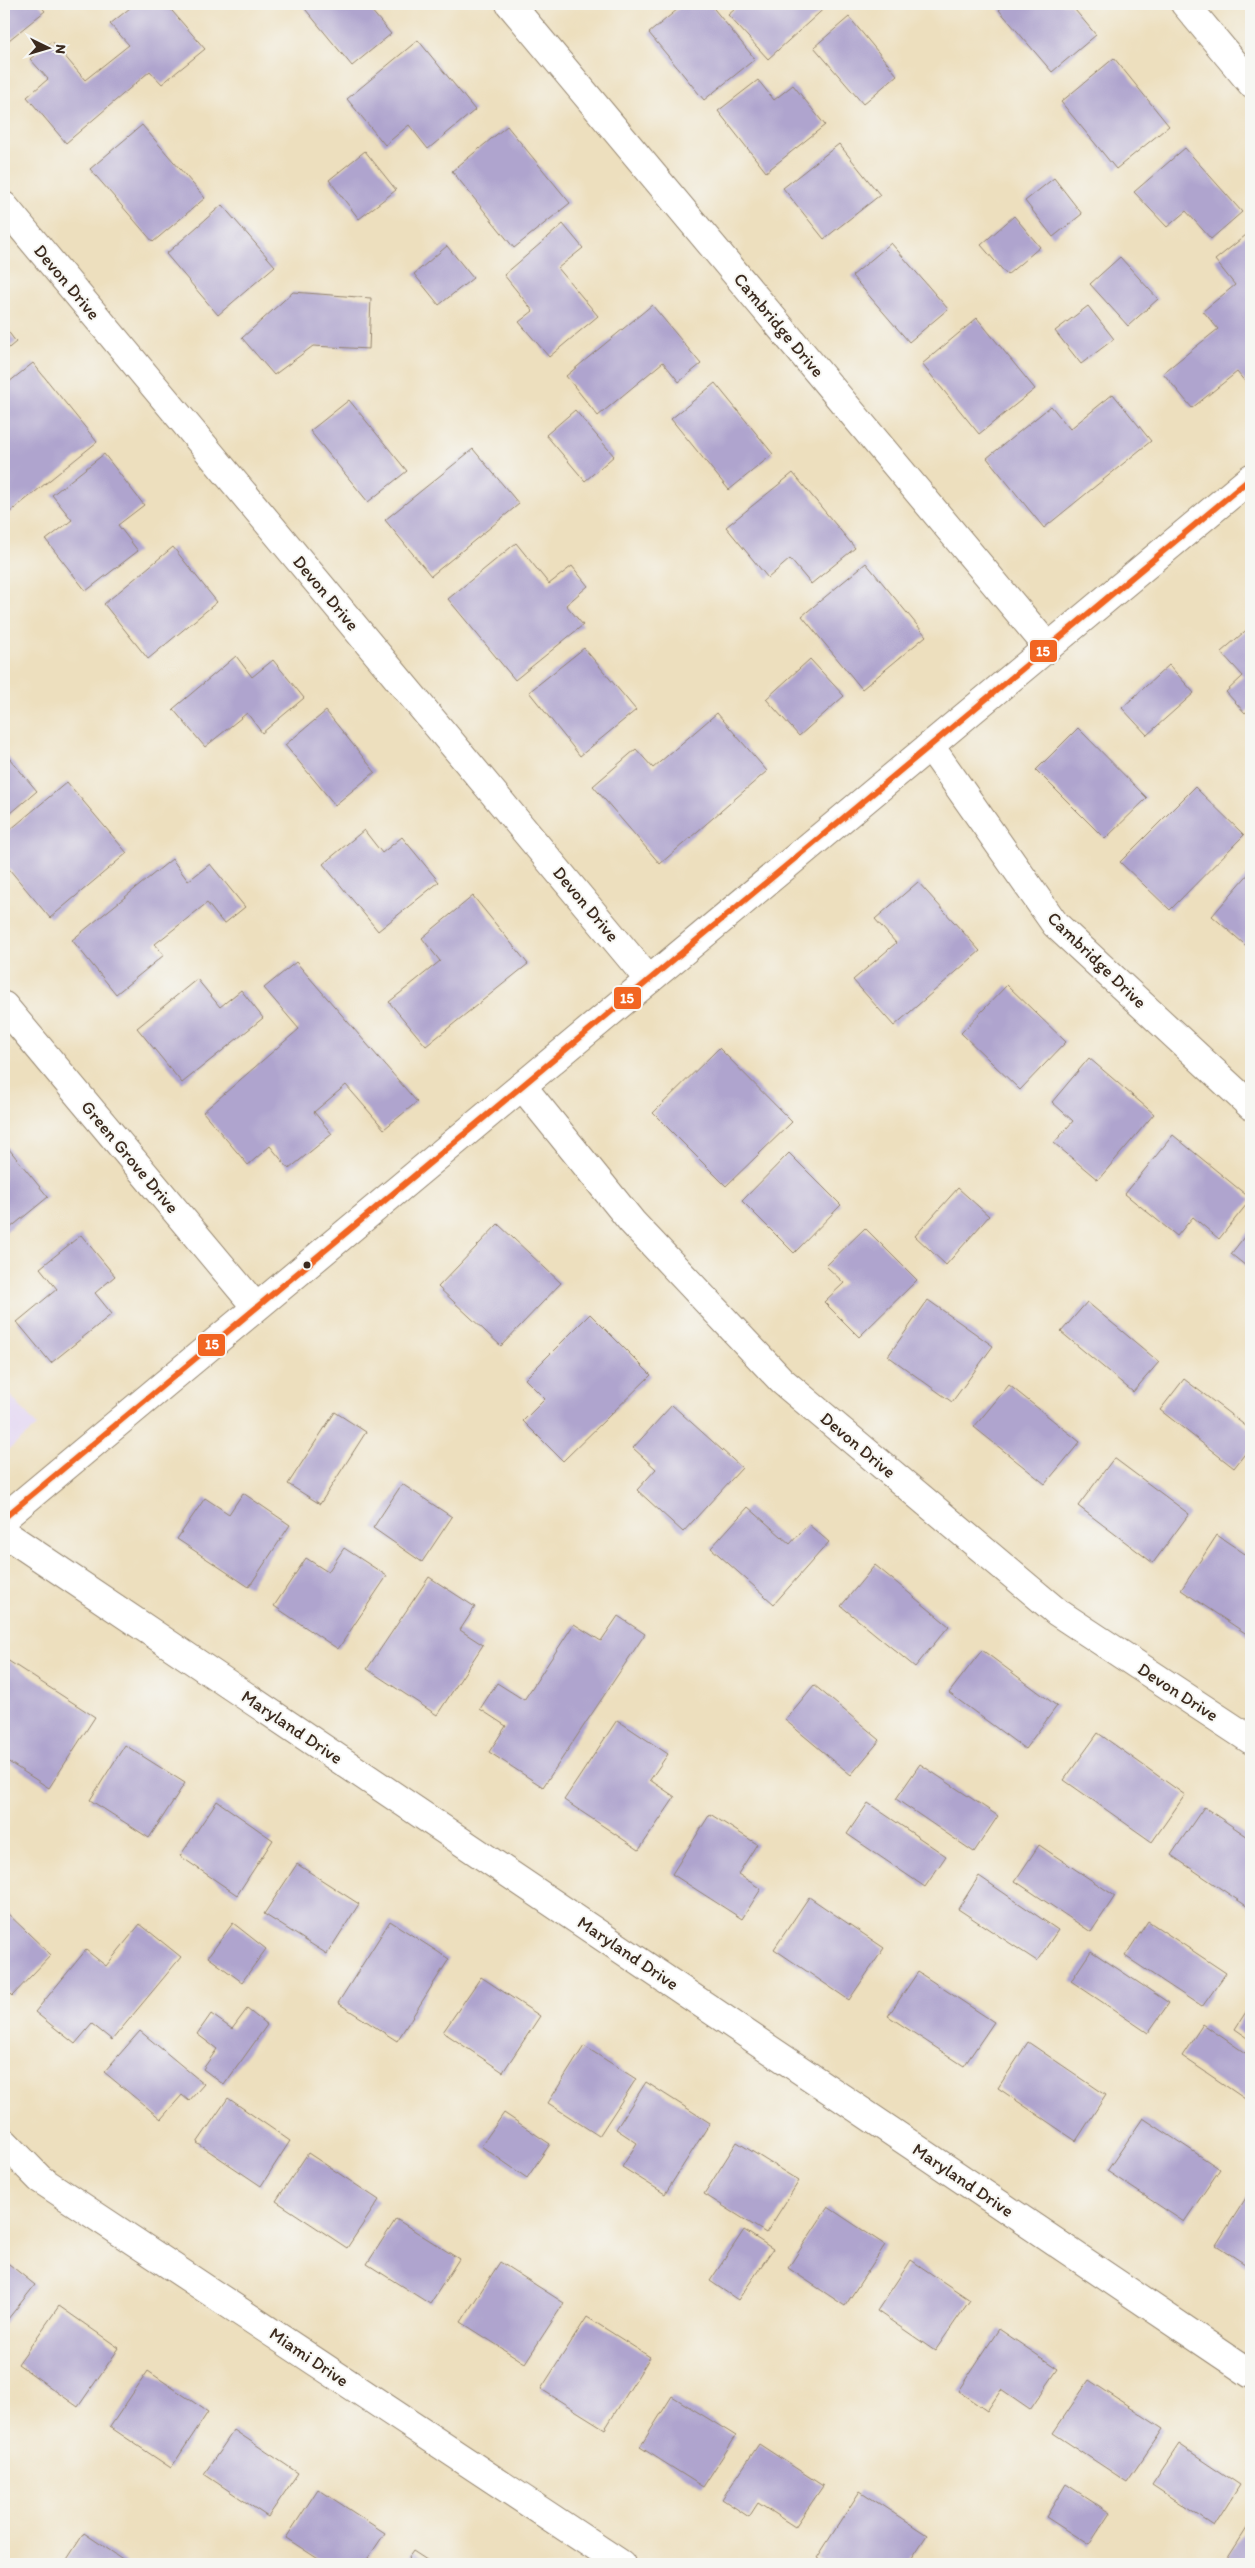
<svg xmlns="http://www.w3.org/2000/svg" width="1255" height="2568" font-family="Itim,sans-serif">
<rect width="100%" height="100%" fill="#f6f6f2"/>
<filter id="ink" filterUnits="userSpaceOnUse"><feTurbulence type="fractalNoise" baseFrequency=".02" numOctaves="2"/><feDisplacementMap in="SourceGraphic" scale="10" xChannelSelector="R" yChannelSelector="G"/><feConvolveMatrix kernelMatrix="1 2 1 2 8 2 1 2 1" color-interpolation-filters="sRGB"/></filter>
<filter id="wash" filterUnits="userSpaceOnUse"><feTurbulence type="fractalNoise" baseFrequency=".0096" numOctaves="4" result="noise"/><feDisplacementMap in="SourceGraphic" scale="20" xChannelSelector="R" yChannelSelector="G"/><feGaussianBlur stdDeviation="1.12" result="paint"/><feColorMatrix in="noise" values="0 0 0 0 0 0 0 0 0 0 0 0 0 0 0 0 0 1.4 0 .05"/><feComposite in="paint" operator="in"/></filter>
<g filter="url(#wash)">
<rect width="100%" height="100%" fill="#eddfbe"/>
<!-- built -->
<polygon fill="#e2d4f3" points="4,1388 37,1426 4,1454"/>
<g id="blocks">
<!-- building -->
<g fill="#afa4ce">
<polygon points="4,4 39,4 45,11 4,44"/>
<polygon points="135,4 166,4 205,49 162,84 150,71 66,143 27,97 48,79 30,59 52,41 85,80 129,45 110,24"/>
<polygon points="301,4 366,4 391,34 352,66"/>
<polygon points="684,4 710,4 755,59 704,100 649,33"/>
<polygon points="741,4 829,4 768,59 728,15"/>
<polygon points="1006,4 1070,4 1096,35 1052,72 999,10"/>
<polygon points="849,17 897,75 863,104 814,47"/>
<polygon points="418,40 475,110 428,149 409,125 385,145 347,99"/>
<polygon points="1114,58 1169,126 1116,169 1061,102"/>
<polygon points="758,80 774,100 793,85 825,125 766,172 718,111"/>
<polygon points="142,125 205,198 153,242 90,169"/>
<polygon points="507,126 570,203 514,248 452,171"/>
<polygon points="839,144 880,195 824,239 783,188"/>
<polygon points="1185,148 1242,212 1211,239 1186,211 1167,227 1134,192"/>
<polygon points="365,151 396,190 359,219 329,180"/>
<polygon points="1054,178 1082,214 1053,237 1025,201"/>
<polygon points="222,205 275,266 218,315 166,254"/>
<polygon points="1014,216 1040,247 1007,275 981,245"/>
<polygon points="563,224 583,248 558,268 598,316 549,357 519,322 533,311 504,275"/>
<polygon points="1251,231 1251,389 1237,372 1192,408 1163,373 1218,329 1203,311 1235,285 1215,260"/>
<polygon points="891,243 948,309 909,342 852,276"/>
<polygon points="447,246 473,278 439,305 414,274"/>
<polygon points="1120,257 1158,299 1128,326 1090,284"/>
<polygon points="293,292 371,298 369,349 313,346 274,375 242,338"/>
<polygon points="652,305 701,364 679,382 663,362 598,416 566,376"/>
<polygon points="1088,306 1114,339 1081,364 1055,331"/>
<polygon points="977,318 1035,389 979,434 922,364"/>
<polygon points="4,326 16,342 4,352"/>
<polygon points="33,363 97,442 4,517 4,386"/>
<polygon points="715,383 773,454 729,490 671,419"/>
<polygon points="1113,394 1151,441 1044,528 987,458 1051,406 1070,429"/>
<polygon points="349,400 407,471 368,502 310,431"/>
<polygon points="575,410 614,456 585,481 546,435"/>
<polygon points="473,449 519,504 431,576 385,520"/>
<polygon points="104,454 144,505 118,525 138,551 86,591 46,540 72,520 52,495"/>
<polygon points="793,473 855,548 811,584 790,559 768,578 726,527"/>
<polygon points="516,543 549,584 572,566 588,586 566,605 583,625 515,680 448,599"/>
<polygon points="173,547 217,602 148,659 104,604"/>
<polygon points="866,563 926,636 862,689 802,616"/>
<polygon points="1251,626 1251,708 1245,713 1226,692 1243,676 1221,652"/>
<polygon points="584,648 636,710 580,756 529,692"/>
<polygon points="236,656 252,677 273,660 304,698 262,733 247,713 205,747 173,709"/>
<polygon points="810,659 844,696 799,736 766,699"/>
<polygon points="1169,665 1194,693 1147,735 1122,708"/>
<polygon points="326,711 375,772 335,805 285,745"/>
<polygon points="717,713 767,771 660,864 593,786 636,749 653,768"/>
<polygon points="1078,728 1147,798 1105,839 1036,770"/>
<polygon points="4,752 37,791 4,819"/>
<polygon points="67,782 127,853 50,918 4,863 4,835"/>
<polygon points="1195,787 1244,835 1170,910 1120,862"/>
<polygon points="364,830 382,853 402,837 439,882 378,931 323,864"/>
<polygon points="172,859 188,881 210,864 245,907 224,924 207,903 155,944 164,955 116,994 72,940"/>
<polygon points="1251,871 1251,950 1212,916"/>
<polygon points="918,882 980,951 894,1026 853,980 896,943 875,919"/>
<polygon points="473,896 528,964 426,1046 389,1002 440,961 422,938"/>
<polygon points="296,962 417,1102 384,1129 346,1085 314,1112 332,1134 289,1169 270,1146 248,1165 203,1112 299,1029 264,988"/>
<polygon points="197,979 220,1007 241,990 263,1018 182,1083 137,1028"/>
<polygon points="1007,985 1066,1042 1020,1090 961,1033"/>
<polygon points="719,1048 792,1122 726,1186 653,1113"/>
<polygon points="1089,1058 1154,1114 1098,1180 1054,1143 1073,1121 1052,1102"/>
<polygon points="1173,1135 1251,1199 1219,1239 1193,1217 1177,1236 1125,1194"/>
<polygon points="4,1143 48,1197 4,1233"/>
<polygon points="789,1153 841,1205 794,1253 742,1201"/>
<polygon points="958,1188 989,1216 946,1265 915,1236"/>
<polygon points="498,1224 561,1283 501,1346 438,1287"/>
<polygon points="865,1228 917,1280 859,1337 824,1302 844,1283 826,1266"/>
<polygon points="1251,1228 1251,1270 1231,1254"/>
<polygon points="81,1235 115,1276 95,1293 112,1314 51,1363 17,1322 57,1289 40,1268"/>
<polygon points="928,1300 993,1346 952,1402 888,1356"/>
<polygon points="1087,1302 1159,1362 1133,1392 1061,1332"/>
<polygon points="590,1314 651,1375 563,1461 523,1421 545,1399 525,1379"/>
<polygon points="1184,1379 1251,1430 1251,1446 1234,1468 1160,1410"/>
<polygon points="1009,1385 1080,1442 1045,1484 974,1427"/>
<polygon points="672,1405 742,1468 683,1532 637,1490 656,1469 633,1448"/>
<polygon points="335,1412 366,1432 320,1504 288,1484"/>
<polygon points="1114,1458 1189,1514 1153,1563 1078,1506"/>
<polygon points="402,1484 452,1517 422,1562 373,1528"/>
<polygon points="243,1493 290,1525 249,1587 177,1539 205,1498 229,1514"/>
<polygon points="748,1507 790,1544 808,1524 829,1542 774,1604 711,1548"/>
<polygon points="1217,1535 1251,1558 1251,1637 1181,1590"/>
<polygon points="344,1548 387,1576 338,1649 274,1606 306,1558 328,1572"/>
<polygon points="875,1565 949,1626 915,1667 841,1606"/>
<polygon points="429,1577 475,1607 460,1630 483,1645 437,1715 367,1669"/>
<polygon points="618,1616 645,1634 543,1787 489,1752 506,1726 480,1709 497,1683 524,1700 574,1624 601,1641"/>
<polygon points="982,1650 1057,1706 1025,1749 949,1693"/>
<polygon points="4,1658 95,1717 49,1788 4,1759"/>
<polygon points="814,1685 880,1740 851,1775 785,1720"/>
<polygon points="617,1720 668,1754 650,1780 675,1797 639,1850 564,1800"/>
<polygon points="1098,1733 1185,1795 1152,1842 1064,1780"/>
<polygon points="125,1745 185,1783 149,1838 90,1800"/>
<polygon points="920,1764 998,1816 974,1852 896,1799"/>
<polygon points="217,1801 273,1840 237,1895 180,1856"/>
<polygon points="868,1803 946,1856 925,1887 847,1834"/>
<polygon points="1204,1807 1251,1839 1251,1909 1171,1855"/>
<polygon points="710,1814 757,1844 738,1874 761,1889 742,1919 672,1874"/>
<polygon points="1039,1845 1115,1896 1091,1932 1015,1881"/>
<polygon points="297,1864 359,1904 327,1954 264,1914"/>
<polygon points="979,1876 1058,1930 1037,1961 958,1909"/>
<polygon points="809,1897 884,1948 849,2000 774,1949"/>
<polygon points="4,1910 51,1955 12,1996 4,1988"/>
<polygon points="390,1921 449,1959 397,2041 338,2003"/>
<polygon points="1148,1921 1226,1973 1202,2007 1125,1956"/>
<polygon points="233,1923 266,1949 242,1982 208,1957"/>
<polygon points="140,1924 181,1957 112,2040 92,2024 75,2044 35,2012 86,1950 106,1966"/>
<polygon points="1091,1951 1169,2003 1148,2033 1071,1981"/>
<polygon points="918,1972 994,2022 964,2066 888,2016"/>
<polygon points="481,1977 540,2016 503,2072 443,2032"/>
<polygon points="1251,2004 1251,2040 1235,2029"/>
<polygon points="247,2009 267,2025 224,2085 203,2069 217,2049 197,2034 211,2014 232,2029"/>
<polygon points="1203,2024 1251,2057 1251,2103 1182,2056"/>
<polygon points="140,2031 204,2084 189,2101 182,2095 161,2119 104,2072"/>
<polygon points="1028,2042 1106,2095 1076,2141 998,2088"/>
<polygon points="584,2046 636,2079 599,2136 548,2103"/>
<polygon points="646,2082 710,2123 665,2194 622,2167 637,2143 616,2129"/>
<polygon points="228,2098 290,2141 261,2186 197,2143"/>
<polygon points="504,2113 550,2144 527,2178 481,2146"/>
<polygon points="1143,2118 1220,2169 1184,2222 1107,2171"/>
<polygon points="737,2142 799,2181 766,2233 704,2194"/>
<polygon points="308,2153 379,2200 347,2248 276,2201"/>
<polygon points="1251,2190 1251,2268 1216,2245"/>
<polygon points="828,2207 885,2245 845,2306 788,2268"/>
<polygon points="396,2219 459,2259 430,2304 367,2264"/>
<polygon points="744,2230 773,2249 738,2300 710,2281"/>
<polygon points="4,2260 35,2285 4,2324"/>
<polygon points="911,2260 970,2300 935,2351 877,2311"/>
<polygon points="500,2262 564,2303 525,2363 461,2322"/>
<polygon points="59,2306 119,2348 78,2407 18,2364"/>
<polygon points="587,2317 650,2357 605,2429 541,2389"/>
<polygon points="999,2329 1058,2369 1030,2410 1001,2390 987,2411 958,2391"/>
<polygon points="148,2371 208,2412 171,2468 110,2427"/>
<polygon points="1089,2380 1163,2429 1127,2482 1053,2433"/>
<polygon points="672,2396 736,2436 703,2487 640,2447"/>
<polygon points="234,2430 298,2473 268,2517 204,2474"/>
<polygon points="759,2444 823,2486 795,2527 758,2503 749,2517 722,2499"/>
<polygon points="1179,2444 1240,2485 1214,2526 1152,2485"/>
<polygon points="1066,2484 1110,2513 1089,2545 1046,2517"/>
<polygon points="318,2489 385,2533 364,2564 326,2564 286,2538"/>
<polygon points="860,2491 927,2535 908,2564 827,2564 817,2558"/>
<polygon points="1251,2522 1251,2564 1224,2564"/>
<polygon points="84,2533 127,2562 125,2564 64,2564"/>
<polygon points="413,2551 433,2564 404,2564"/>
</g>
</g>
</g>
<g filter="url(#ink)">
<use href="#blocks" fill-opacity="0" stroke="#94846e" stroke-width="1"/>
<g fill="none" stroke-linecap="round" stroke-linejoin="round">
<defs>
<g id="minor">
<polyline points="510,4 1048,647"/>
<polyline points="1185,4 1251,83"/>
<polyline points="4,206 649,980"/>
<polyline points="930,746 1055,924 1251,1106"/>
<polyline points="4,1006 256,1307"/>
<polyline points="522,1086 632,1222 782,1381 1057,1612 1251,1740"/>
<polyline points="4,1533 1251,2374"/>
<polyline points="4,2142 40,2179 621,2564"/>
</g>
<polyline id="tertiary" points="4,1518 1251,478"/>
</defs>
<!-- minor casing -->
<use href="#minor" stroke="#94846e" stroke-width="30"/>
<!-- tertiary casing -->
<use href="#tertiary" stroke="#94846e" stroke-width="30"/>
<!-- minor -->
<use href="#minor" stroke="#fff" stroke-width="28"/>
<!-- tertiary -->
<use href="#tertiary" stroke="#fff" stroke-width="28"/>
<defs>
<polyline id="bus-1" points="4,1518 1251,478"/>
</defs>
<!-- bus-1 casing -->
<use href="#bus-1" stroke="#f6f6f2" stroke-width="10"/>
<!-- bus-1 -->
<use href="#bus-1" stroke="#f26522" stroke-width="6"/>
</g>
</g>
<!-- markers -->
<circle fill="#3b2a1e" stroke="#f6f6f2" stroke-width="2" cx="307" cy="1265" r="4.5"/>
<g text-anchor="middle" stroke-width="4" stroke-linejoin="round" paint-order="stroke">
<!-- street labels -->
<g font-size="18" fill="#3b2a1e" stroke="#f6f6f2">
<text transform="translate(67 282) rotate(50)" y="6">Devon Drive</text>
<text transform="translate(779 325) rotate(50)" y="6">Cambridge Drive</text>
<text transform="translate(326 593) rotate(50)" y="6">Devon Drive</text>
<text transform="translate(586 904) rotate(50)" y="6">Devon Drive</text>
<text transform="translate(1097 960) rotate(44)" y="6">Cambridge Drive</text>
<text transform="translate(130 1157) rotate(50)" y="6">Green Grove Drive</text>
<text transform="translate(858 1445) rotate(40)" y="6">Devon Drive</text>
<text transform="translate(1178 1692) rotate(33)" y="6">Devon Drive</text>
<text transform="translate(292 1727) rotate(34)" y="6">Maryland Drive</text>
<text transform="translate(628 1953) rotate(34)" y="6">Maryland Drive</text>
<text transform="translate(963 2180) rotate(34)" y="6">Maryland Drive</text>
<text transform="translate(309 2357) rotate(34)" y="6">Miami Drive</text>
</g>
</g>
<g stroke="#f6f6f2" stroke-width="2">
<rect x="1029" y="639" width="29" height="24" rx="5" fill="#f26522"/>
<rect x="613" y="986" width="29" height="24" rx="5" fill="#f26522"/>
<rect x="197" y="1333" width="29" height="24" rx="5" fill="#f26522"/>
</g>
<g font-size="14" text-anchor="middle" font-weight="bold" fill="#fff">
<text x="1043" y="656">15</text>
<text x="627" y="1003">15</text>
<text x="212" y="1349">15</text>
</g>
<!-- margin -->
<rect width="1255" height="2568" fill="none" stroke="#f6f6f2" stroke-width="20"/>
<!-- north arrow -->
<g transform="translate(48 48) rotate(95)" stroke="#f6f6f2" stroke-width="4" paint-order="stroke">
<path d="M0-4L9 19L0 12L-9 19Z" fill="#3b2a1e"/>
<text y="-8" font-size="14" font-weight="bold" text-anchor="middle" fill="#3b2a1e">N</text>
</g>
</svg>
